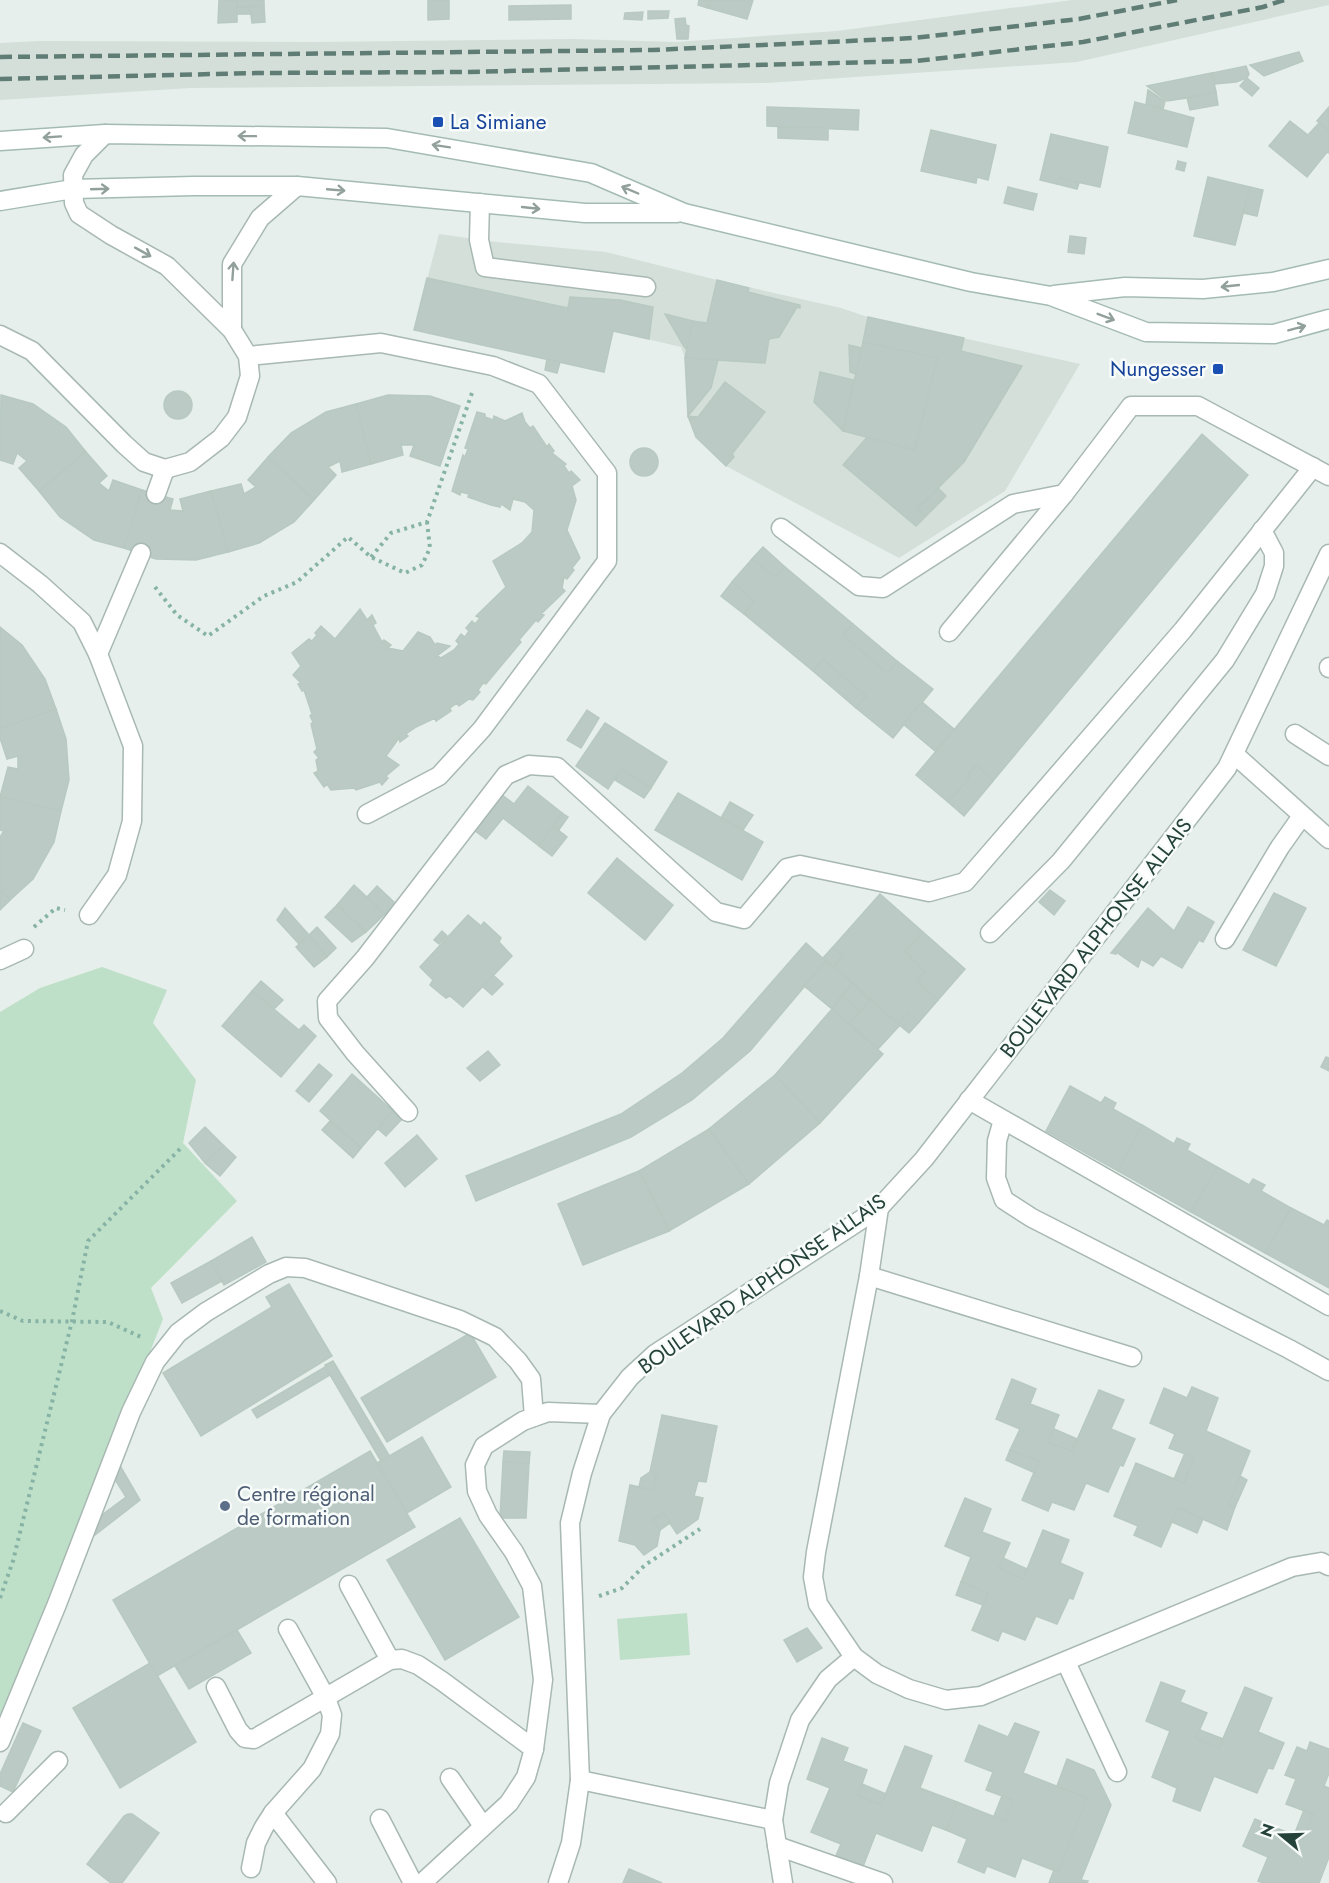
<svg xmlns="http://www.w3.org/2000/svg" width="1329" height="1883" font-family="Jost,sans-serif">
<rect width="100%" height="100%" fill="#e6efeb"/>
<!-- built -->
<g fill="#d4dfda">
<polygon points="1072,0 1329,0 1329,5 1077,62 767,83 191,88 0,100 0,43 39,41 317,42 573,39 675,42 837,31"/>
<polygon points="439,234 497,242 606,252 717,280 841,308 868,317 1080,364 1005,491 899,558 726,466 704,445 696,437 688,416 685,358 681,347 613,331 604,372 414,330"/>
</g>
<!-- green -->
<g fill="#bfe0c8">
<polygon points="102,967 167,990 153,1023 196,1080 183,1143 237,1201 151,1288 163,1319 50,1606 0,1715 0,1012 40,988"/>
<polygon points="687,1613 690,1655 620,1660 617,1619"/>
</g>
<!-- building -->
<g fill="#bbcac4" stroke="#b8c9c2" stroke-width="1.5">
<polygon points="219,0 237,0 237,22 218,23"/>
<polygon points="237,0 264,0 264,6 237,7"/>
<polygon points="428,0 449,0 449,19 428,20"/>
<polygon points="699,0 711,0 708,8 698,5"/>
<polygon points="711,0 753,0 747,19 708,8"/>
<polygon points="571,5 571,19 509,20 509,6"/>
<polygon points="264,6 265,22 252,23 250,7"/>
<polygon points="237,7 250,7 251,14 237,14"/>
<polygon points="648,11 669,11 668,18 648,19"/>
<polygon points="643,12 642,20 624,19 625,13"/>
<polygon points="685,18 686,25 689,26 688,39 677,39 675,19"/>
<polygon points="1299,52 1303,61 1264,76 1250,65"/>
<polygon points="1246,66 1249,74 1247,78 1236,82 1215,84 1212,73"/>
<polygon points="1212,73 1216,92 1187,98 1167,101 1147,86"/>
<polygon points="1247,78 1259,88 1252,96 1240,86"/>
<polygon points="1148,90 1165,101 1163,109 1146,104"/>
<polygon points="1216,92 1218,105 1190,110 1187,98"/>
<polygon points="1135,102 1194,118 1187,147 1128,133"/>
<polygon points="767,107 859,110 858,130 767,126"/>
<polygon points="1329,107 1329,131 1317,121"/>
<polygon points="1290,121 1308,135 1319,123 1329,131 1329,153 1327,152 1307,177 1269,146"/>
<polygon points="778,127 828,128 828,140 778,138"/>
<polygon points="931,130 996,145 988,180 977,177 976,183 921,171"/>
<polygon points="1051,134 1108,147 1100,187 1059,178 1057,184 1040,180"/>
<polygon points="1178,161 1186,163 1184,171 1176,169"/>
<polygon points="1208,177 1250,187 1235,245 1194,236"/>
<polygon points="1059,178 1079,183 1077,189 1057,184"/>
<polygon points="1008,187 1037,194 1033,210 1004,203"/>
<polygon points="1250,187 1263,190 1257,216 1243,213"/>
<polygon points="1070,236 1086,238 1084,254 1068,252"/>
<polygon points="427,278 568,308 570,297 620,300 653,307 649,339 613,331 604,372 414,330"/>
<polygon points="717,280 749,288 748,292 800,305 800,308 797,307 779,337 769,339 765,363 685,358 693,321 707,323"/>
<polygon points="665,314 693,321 687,350 683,345"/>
<polygon points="868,317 964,338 961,351 1022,366 964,462 917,509 926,516 916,526 843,465 868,436 915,450 937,358 863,342"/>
<polygon points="863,342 937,358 915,450 843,431"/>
<polygon points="849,345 862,348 856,374 850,372"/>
<polygon points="685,358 718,360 711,388 688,416"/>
<polygon points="547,359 560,362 557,373 545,370"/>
<polygon points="820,372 854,380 843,431 814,402"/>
<polygon points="725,382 765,412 732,454 734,457 726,466 696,437 688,416 698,417"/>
<circle cx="178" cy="405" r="14"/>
<polygon points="1,395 33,404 66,427 86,452 39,491 19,468 27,461 17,453 13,464 0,460"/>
<polygon points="388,395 430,396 460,406 440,466 410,456 414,445 401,445 403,455 371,464 356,404"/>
<polygon points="356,404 371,464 342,472 340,461 328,467 336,475 314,500 268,457 291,433 326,412"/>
<polygon points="477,412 485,414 485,417 493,420 494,416 505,421 522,413 525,422 530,428 533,426 547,447 549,444 554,451 552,453 566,464 564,466 569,473 571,471 580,480 572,486 576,500 567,530 580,558 572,568 574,570 567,579 564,577 562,588 565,591 541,614 544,615 538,622 536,620 519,640 521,642 486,684 483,683 478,690 480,692 473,700 469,699 459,706 457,703 450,708 451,711 436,721 435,718 416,727 406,734 408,736 400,742 399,738 386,756 399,765 386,776 388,778 382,785 380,782 356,790 354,788 331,790 327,784 324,787 314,773 318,771 316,760 319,758 314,752 317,749 311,724 313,722 310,716 312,714 304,690 302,691 298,684 301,683 293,675 301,666 292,653 309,639 312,641 317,635 315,633 321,626 335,639 360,609 367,620 372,615 376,623 373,625 382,642 384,640 391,645 388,648 403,651 418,632 430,637 435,645 437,643 450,646 437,656 441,658 454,650 459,644 456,641 461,634 465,637 469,631 466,628 472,621 475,624 480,618 476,616 506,587 493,561 522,543 532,532 534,510 525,502 513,499 510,510 501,504 500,507 491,505 468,497 469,494 461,492 460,495 452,491 463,455 465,457 468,449 465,448"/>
<polygon points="1202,434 1248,475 993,781 976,765 967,776 970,778 948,802 916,775"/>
<circle cx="644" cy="462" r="14"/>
<polygon points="86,452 107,476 99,483 109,491 113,480 142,490 124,548 94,540 60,517 39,491"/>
<polygon points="268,457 314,500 294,522 259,543 228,552 211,491 241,484 244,494 256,487 248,480"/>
<polygon points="938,488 946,496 926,516 917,509"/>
<polygon points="142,490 173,499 170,510 183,511 180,499 211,491 228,552 196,560 156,559 124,548"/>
<polygon points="763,547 785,567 775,577 752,559"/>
<polygon points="752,559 775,577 785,567 853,624 843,635 887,673 897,661 933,689 893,738 856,708 866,696 823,659 813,671 744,614 754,601 732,582"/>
<polygon points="732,582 754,601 744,614 721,596"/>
<polygon points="853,624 897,661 887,673 843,635"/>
<polygon points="0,627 22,645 45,679 56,709 0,729"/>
<polygon points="823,659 866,696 856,708 813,671"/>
<polygon points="922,702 954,729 935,751 903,724"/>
<polygon points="56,709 66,739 69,780 61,811 0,797 8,767 18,769 18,756 7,759 0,738 0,729"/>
<polygon points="587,710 599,718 581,748 567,740"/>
<polygon points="605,723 667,762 651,788 621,769 608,789 576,766"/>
<polygon points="976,765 993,781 964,816 948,802 970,778 967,776"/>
<polygon points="621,769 651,788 644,798 615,780"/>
<polygon points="528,786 562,813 539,846 503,818 486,839 474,830 502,795 514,804"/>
<polygon points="678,793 763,842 742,880 655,830"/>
<polygon points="0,797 61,811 54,842 33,879 10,900 0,890 0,837 4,831 0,830"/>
<polygon points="730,802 753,815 743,830 721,818"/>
<polygon points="562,813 568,817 558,831 553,826"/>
<polygon points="553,826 567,837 552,856 539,846"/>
<polygon points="617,858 673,905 645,940 588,893"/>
<polygon points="354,885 385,914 366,932 337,905"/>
<polygon points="377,886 394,902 385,914 367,897"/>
<polygon points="0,890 10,900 0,910"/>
<polygon points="1050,890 1065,901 1054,915 1039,902"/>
<polygon points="1274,893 1306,908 1276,966 1243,950"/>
<polygon points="880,894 923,932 905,952 925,971 917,981 938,1000 919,1022 908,1013 898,1024 834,966 843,955 832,948"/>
<polygon points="337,905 366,932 352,942 325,917"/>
<polygon points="1188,907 1214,922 1203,942 1199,940 1182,968 1161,956 1153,966 1141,959 1138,967 1116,952 1116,954 1111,953 1148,908 1174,931"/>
<polygon points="285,908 309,935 299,944 277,920"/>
<polygon points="468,915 481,926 484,922 501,938 499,942 512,956 463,1007 450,996 446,998 430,985 433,980 420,967"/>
<polygon points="317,927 336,948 327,957 309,935"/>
<polygon points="442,931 447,936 439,944 434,940"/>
<polygon points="923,932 965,969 938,1000 917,981 925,971 905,952"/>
<polygon points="309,935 327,957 314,967 296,947"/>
<polygon points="806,943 826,961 750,1051 692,1100 631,1137 476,1201 466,1176 621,1114 682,1073 723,1038"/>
<polygon points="832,948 843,955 834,966 823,958"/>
<polygon points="826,961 852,983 832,1009 804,986"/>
<polygon points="493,975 503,984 492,995 483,987"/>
<polygon points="261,981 283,1000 274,1009 252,991"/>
<polygon points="852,983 870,1000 860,1012 842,996"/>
<polygon points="252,991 299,1030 304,1025 316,1036 281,1077 222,1026"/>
<polygon points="842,996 860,1012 849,1024 832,1009"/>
<polygon points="870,1000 900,1025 878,1049 849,1024"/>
<polygon points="832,1009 883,1054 820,1123 775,1075"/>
<polygon points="908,1013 919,1022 909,1033 898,1024"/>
<polygon points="488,1051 500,1065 480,1081 467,1068"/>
<polygon points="1326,1057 1329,1058 1329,1071 1321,1067"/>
<polygon points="319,1064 332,1075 309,1102 296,1091"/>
<polygon points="352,1074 393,1111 361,1148 320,1111"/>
<polygon points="775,1075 820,1123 749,1184 709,1129"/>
<polygon points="1070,1086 1101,1103 1105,1097 1116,1103 1113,1109 1142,1125 1118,1171 1046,1131"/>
<polygon points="393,1111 402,1119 386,1136 378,1129"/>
<polygon points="330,1121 361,1148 353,1158 322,1130"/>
<polygon points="1142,1125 1174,1144 1177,1138 1190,1144 1187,1150 1217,1167 1191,1212 1118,1171"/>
<polygon points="205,1127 224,1146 205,1163 189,1143"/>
<polygon points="709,1129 749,1184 669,1231 639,1171"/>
<polygon points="417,1135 437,1159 405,1187 385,1163"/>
<polygon points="224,1146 236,1157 220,1176 205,1163"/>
<polygon points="1217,1167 1249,1185 1253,1179 1265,1185 1261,1191 1291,1208 1265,1253 1191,1212"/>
<polygon points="639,1171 669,1231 583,1265 558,1204"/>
<polygon points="1291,1208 1324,1225 1327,1220 1329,1221 1329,1288 1265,1253"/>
<polygon points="252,1237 266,1262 224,1285 211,1261"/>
<polygon points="211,1261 222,1281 182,1303 171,1283"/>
<polygon points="289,1284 332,1356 201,1436 163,1373 272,1307 266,1297"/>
<polygon points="470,1333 496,1377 387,1442 361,1398"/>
<polygon points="333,1361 390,1457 381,1461 330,1375 325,1365"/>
<polygon points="325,1367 330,1375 257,1418 252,1410"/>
<polygon points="1012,1379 1036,1389 1030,1404 1059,1415 1048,1442 1072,1451 1099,1390 1124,1400 1111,1429 1135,1439 1123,1466 1120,1465 1108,1492 1086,1483 1074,1510 1052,1502 1048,1511 1022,1500 1039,1461 1010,1450 1020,1429 996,1419"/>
<polygon points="1192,1387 1218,1398 1206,1431 1250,1451 1229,1504 1235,1507 1227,1530 1178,1508 1161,1547 1134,1535 1138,1526 1114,1516 1136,1463 1184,1483 1194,1457 1169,1448 1175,1434 1150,1423 1164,1388 1187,1398"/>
<polygon points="662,1415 717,1426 706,1482 698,1481 694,1496 703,1498 698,1519 677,1534 663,1513 653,1520 660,1530 657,1546 644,1555 635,1545 619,1541 630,1485 653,1490 656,1473 650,1472"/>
<polygon points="1054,1429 1077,1439 1072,1451 1048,1442"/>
<polygon points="422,1437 451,1487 407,1513 377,1463"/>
<polygon points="1010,1450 1039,1461 1035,1473 1006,1460"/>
<polygon points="370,1451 415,1527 157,1676 113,1600"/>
<polygon points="504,1451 530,1452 529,1463 503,1462"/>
<polygon points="1185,1453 1194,1457 1184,1483 1174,1479"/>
<polygon points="503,1462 529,1463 526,1518 500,1518"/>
<polygon points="119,1464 140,1500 95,1535 93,1533 98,1518 126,1497 114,1478"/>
<polygon points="650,1472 656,1473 653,1490 639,1487 641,1478"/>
<polygon points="1240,1476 1247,1480 1235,1507 1229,1504"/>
<polygon points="965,1498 991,1509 982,1532 1010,1543 999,1568 1023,1579 1043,1530 1069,1540 1060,1563 1083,1573 1073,1599 1069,1598 1057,1624 1036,1616 1025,1640 1002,1631 998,1641 972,1630 988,1593 961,1582 971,1557 945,1546"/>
<polygon points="1178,1508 1203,1519 1197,1533 1172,1522"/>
<polygon points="663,1513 670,1523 660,1530 653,1520"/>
<polygon points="460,1518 519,1617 445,1660 387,1560"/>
<polygon points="1003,1558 1027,1569 1023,1579 999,1568"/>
<polygon points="961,1582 988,1593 983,1605 956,1595"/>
<polygon points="807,1628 822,1648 797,1662 784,1640"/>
<polygon points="237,1630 251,1653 189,1689 175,1666"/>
<polygon points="150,1663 196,1742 120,1788 73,1708"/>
<polygon points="1161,1682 1185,1691 1180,1702 1207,1713 1196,1738 1219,1748 1245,1687 1272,1698 1258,1732 1284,1743 1273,1769 1268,1768 1257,1793 1214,1776 1200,1811 1173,1801 1177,1788 1152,1777 1170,1731 1146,1721"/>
<polygon points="23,1723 41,1731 13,1792 0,1786 0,1774"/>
<polygon points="1015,1723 1039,1732 1023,1773 1087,1798 1058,1872 1022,1858 1015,1877 987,1866 984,1873 958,1862 967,1839 946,1830 957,1802 1005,1821 1013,1800 986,1790 993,1772 965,1761 979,1725 1008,1737"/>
<polygon points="1200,1730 1223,1739 1219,1748 1196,1738"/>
<polygon points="822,1738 848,1748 843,1761 867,1770 858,1795 881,1805 905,1746 932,1756 920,1788 957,1802 946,1830 932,1825 922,1851 876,1833 862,1869 835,1858 841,1844 811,1832 830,1788 807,1779"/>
<polygon points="1310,1742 1329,1749 1329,1773 1324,1786 1329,1788 1329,1857 1319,1883 1263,1883 1258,1881 1268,1857 1243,1846 1255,1819 1303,1839 1313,1814 1286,1804 1296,1779 1285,1775 1297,1747 1307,1751"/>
<polygon points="1067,1759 1094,1770 1111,1805 1081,1880 1088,1881 1087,1883 1049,1883 1054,1870 1058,1872 1087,1798 1057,1786"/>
<polygon points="862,1784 886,1794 881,1805 858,1795"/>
<polygon points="1002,1796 1013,1800 1005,1821 994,1816"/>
<polygon points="1304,1810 1313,1814 1303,1839 1294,1835"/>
<polygon points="128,1814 132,1814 159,1833 122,1883 111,1883 87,1864 124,1816"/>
<polygon points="629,1869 662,1883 623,1883"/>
</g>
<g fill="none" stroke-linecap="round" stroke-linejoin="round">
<defs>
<g id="lane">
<polyline points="480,203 479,240 485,267 646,287"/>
<polyline points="248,356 381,343 493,366 539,384 607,473 607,561 482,729 439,776 367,814"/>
<polyline points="156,494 165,469"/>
<polyline points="781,528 859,586 883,588 1013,504 1064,494 1131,406 1198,406 1329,476"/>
<polyline points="0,553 40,584 82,622 98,654 133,746 132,821 117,875 89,915"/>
<polyline points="949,632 1064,494"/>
<polyline points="98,654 141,553"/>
<polyline points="1329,667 1329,668"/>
<polyline points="1295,734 1329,756"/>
<polyline points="1234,754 1329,839"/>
<polyline points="990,933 1061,861 1225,660 1265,594 1274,566 1274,553 1262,530"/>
<polyline points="1225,939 1280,847 1302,816"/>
<polyline points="0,960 24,949"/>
<polyline points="408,1112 355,1053 328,1018 327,1001 365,958 506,775 529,765 557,767 716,912 744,919 787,868 800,865 929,892 965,882 1183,630 1313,467"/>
<polyline points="1003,1120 997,1141 996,1178 1004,1200 1032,1218 1289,1349 1329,1371"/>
<polyline points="869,1276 1132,1357"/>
<polyline points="349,1585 390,1660"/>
<polyline points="1066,1662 1117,1772"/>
<polyline points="216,1687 238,1730 245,1738 254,1739 390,1660 402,1659 418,1665 442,1681 534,1749"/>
<polyline points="0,1742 57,1604 131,1412 155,1362 178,1333 206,1312 269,1274 286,1267 305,1268 460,1320 495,1337 518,1361 531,1379 534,1417"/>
<polyline points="450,1778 483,1826"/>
<polyline points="580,1780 773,1820"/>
<polyline points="6,1813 58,1761"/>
<polyline points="273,1813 327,1883"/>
<polyline points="380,1819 413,1883"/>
<polyline points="777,1846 883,1883"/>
<polyline points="251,1868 256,1843 264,1827 273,1813 312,1769 330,1734 332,1715 326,1698 288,1629"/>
<polyline points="422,1883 509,1803 526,1777 534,1749 543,1680 532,1586 514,1552 488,1515 477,1491 475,1465 484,1446 523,1421 534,1417 548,1412 601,1414"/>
<polyline points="783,1883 773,1820 779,1783 800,1720 828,1679 854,1657"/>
</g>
<g id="street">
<polyline points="232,330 232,264 260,218 297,186"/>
<polyline points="0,335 32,351 124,444 144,462 165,469 190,462 221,438 237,417 250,376 248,356 232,330 167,266 111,235 79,214 74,203 73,175 84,155 105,134"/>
<polyline points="969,1100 1329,1306"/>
<polyline points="879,1208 869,1276 816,1552 813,1577 818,1604 854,1657 877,1674 909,1689 946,1700 981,1696 1292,1567 1321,1562 1329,1566"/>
<polyline points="558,1883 571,1843 580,1780 570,1523 582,1473 601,1414 630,1377 655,1354 879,1208 924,1159 1227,768 1329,554"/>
</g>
<g id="secondary">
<polyline points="0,141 105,134 387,138 591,173 684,213 971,282 1051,296 1146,332 1274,334 1329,319"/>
<polyline points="0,201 73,189 194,186 297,186 585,213 677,213"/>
<polyline points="1054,295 1125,287 1203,289 1273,282 1329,269"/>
</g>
</defs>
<!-- lane casing -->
<use href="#lane" stroke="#a8b8b2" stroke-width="21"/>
<!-- street casing -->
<use href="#street" stroke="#a8b8b2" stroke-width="21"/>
<!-- secondary casing -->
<use href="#secondary" stroke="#a4bbb3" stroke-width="21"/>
<!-- path -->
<g stroke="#86b3a5" stroke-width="4" stroke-dasharray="3 4.5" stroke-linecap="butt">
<polyline points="371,557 391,533 427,522 473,390"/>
<polyline points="155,587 177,615 208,636 264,596 297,582 348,537 371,557 405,573 422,565 430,548 427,522"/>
<polyline points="34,927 56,908 65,910"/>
<polyline points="0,1311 23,1321 108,1322 141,1337"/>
<polyline points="599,1596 622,1588 645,1565 700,1529"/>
<polyline points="0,1598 13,1561 72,1321 88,1241 182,1147"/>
</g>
<!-- lane -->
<use href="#lane" stroke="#fff" stroke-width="18"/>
<!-- street -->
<use href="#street" stroke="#fff" stroke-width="18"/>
<!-- secondary -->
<use href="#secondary" stroke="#fff" stroke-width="18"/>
<!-- rail -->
<g stroke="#5f7d75" stroke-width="4.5" stroke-dasharray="12 6" stroke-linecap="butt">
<polyline points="0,57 653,50 914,38 1079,19 1177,0"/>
<polyline points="0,79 258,73 469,72 916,61 1083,42 1263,7 1284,0"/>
</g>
</g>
<!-- one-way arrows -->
<defs><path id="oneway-shaft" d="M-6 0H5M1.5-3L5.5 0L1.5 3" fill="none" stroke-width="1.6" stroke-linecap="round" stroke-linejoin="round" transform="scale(1.5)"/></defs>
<g stroke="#92a09c">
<use href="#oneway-shaft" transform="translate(247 136) rotate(-179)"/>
<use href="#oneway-shaft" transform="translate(52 137) rotate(176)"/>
<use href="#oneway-shaft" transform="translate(441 146) rotate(-171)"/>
<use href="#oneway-shaft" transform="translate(100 189) rotate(-2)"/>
<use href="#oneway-shaft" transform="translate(336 190) rotate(5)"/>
<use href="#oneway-shaft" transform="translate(630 190) rotate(-157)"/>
<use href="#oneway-shaft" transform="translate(531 208) rotate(6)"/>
<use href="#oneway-shaft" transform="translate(143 252) rotate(29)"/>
<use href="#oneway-shaft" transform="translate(233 271) rotate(-86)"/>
<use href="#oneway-shaft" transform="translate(1230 286) rotate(174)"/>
<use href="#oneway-shaft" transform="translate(1106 317) rotate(21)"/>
<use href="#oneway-shaft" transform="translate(1297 328) rotate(-15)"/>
</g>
<!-- markers -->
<g fill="#1a4fb4" stroke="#f7fbf9" stroke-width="2">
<rect x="432" y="116" width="12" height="12" rx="3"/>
<rect x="1212" y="363" width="12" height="12" rx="3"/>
</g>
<circle fill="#5c6f8a" stroke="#f7fbf9" stroke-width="2" cx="225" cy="1506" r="6"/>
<g text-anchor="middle" stroke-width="5" stroke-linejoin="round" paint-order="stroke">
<!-- transit labels -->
<g font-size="21" fill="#164399" stroke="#f7fbf9" text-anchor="start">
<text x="450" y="129">La Simiane</text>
<text x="1206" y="376" text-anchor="end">Nungesser</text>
</g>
<!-- street labels -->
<g font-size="21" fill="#24423a" stroke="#f7fbf9">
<text transform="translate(1096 938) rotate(-52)" y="7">BOULEVARD ALPHONSE ALLAIS</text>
<text transform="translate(762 1284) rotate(-35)" y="7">BOULEVARD ALPHONSE ALLAIS</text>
</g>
<!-- service labels -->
<g font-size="21" fill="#4e5e75" stroke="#f7fbf9" text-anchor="start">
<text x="237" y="1501">Centre régional<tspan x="237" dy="24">de formation</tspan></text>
</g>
</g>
<!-- north arrow -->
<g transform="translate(1281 1835) rotate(289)" stroke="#f7fbf9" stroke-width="4.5" paint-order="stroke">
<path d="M0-4.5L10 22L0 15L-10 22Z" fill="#24423a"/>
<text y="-9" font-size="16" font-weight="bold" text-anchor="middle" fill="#24423a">N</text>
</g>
</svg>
